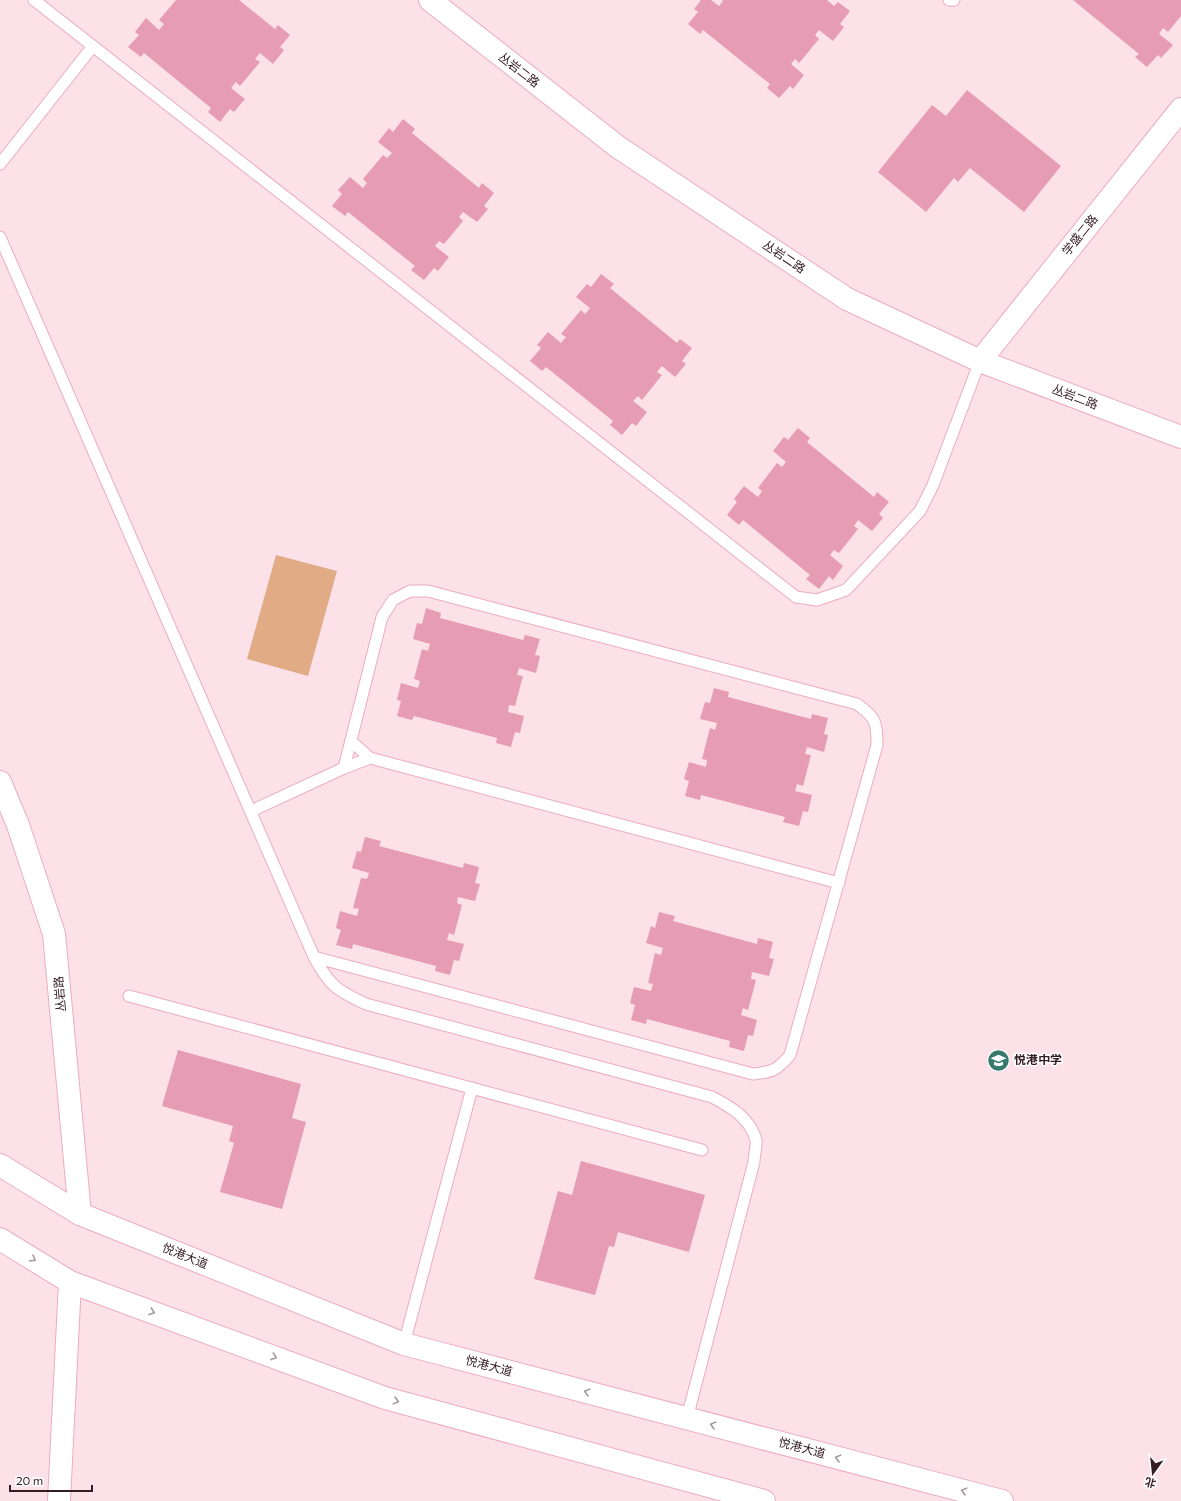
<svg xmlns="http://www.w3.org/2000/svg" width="1181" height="1501" font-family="Commissioner,'Noto Sans SC',sans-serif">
<rect width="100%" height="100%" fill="#fce1e9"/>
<!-- green -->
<polygon fill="#e1ac85" points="276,555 337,571 308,676 247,659"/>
<!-- building -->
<g fill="#e69cb5">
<polygon points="176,0 239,0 275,29 278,25 290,35 280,47 284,50 273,64 260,53 255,59 260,62 240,86 236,82 231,88 245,99 234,112 230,109 220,122 208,112 211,108 144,53 141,57 128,47 139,35 135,32 146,18 159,30 164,24 159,20"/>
<polygon points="701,0 711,0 719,6 723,1 722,0 827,0 834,6 838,2 850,11 840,24 844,27 833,41 819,30 815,35 819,39 799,63 795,59 791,64 804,75 793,89 790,86 779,98 767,88 770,84 703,30 700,34 688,24 698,12 694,9"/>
<polygon points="1073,0 1181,0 1181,16 1168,32 1163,28 1159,34 1173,45 1161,58 1158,55 1147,67 1135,57 1139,54"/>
<polygon points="967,90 1061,166 1024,212 970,168 958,182 954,178 926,212 878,172 932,105 946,116"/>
<polygon points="403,119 415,129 412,133 479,188 482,183 494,193 484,206 488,209 477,222 463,212 459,217 463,221 444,244 439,241 435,246 449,257 438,271 434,268 424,280 411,270 415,266 348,212 345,216 332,206 342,194 338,190 350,177 363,188 367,183 363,179 383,155 387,158 392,153 378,142 389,128 393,132"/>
<polygon points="601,274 614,284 610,288 677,343 680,339 692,348 682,361 686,364 675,377 662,366 657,372 662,375 642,400 638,396 633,401 647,412 636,426 632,423 622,435 610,425 613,421 546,367 542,371 530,361 541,348 537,345 548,332 561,343 566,337 561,334 581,310 585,314 590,308 576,297 587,284 591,287"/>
<polygon points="798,428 810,438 807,442 874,497 877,492 889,502 879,514 883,518 872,531 858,520 854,526 858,529 839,553 834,550 830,555 843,566 833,580 829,576 819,589 806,579 810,575 743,520 739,525 727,515 737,502 734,499 744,486 758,497 762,491 758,488 777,463 782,467 786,462 773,451 784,437 788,440"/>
<polygon points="426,608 441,613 440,618 523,640 525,635 540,639 535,655 540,656 536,673 519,668 517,675 523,676 515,706 509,705 508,712 524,716 520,733 515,732 511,747 496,743 497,738 414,716 412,720 397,716 401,701 397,700 401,683 418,688 420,681 414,679 422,649 428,651 430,644 413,639 417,623 422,624"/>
<polygon points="714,688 729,692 728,697 811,719 812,714 828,718 824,734 828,735 824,752 807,747 805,754 811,755 803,786 797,784 795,791 812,795 808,812 803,811 799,826 783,822 785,817 701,795 700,800 685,796 689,781 684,779 689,762 706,767 707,760 702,759 710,728 715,730 717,723 700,719 705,702 710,703"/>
<polygon points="365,837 381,841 379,846 463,868 464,863 479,867 475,883 480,884 475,901 458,897 457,903 462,905 454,935 449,933 447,940 464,944 459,961 454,960 450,975 435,971 436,966 353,944 352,949 336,945 341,930 336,928 340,911 357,916 359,909 353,908 361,878 367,879 369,873 352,868 357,851 361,852"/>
<polygon points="659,912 675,916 673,921 757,944 758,938 773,942 769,958 774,959 769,976 752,972 751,979 756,980 748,1010 743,1008 741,1015 757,1020 753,1036 748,1035 744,1051 729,1047 730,1041 647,1019 646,1024 631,1020 635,1005 630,1003 634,987 651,991 653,984 648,983 655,953 661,955 663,948 646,943 651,926 655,928"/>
<polygon points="178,1050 301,1084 292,1118 306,1122 282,1209 220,1192 234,1143 229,1141 233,1126 162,1106"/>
<polygon points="581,1161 705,1195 689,1252 618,1232 614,1247 609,1246 595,1295 534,1279 558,1191 572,1195"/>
</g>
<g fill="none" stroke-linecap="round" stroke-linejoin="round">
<defs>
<g id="lane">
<polyline points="34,0 796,597 817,600 846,590 920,511 933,485 980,361"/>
<polyline points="949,0 954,0"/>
<polyline points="0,164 93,46"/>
<path d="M 0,237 L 314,957 C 330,986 336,990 366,1004 L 712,1097 C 731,1107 750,1118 756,1140 C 757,1146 754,1155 754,1162 L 687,1418"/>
<polyline points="351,741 370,758"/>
<polyline points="344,768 370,758 839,883"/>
<path d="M 251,811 L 344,768 L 382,617 L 393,600 L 410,591 L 428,591 L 857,704 C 876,718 877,722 877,745 L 790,1055 C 777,1070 773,1072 753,1074 L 314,957"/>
<polyline points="129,996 702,1150"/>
<polyline points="404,1344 472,1088"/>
</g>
<g id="secondary">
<polyline points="430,0 618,147 847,299 980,361 1181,437"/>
<polyline points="980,361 1181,109"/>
<polyline points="0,782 18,825 54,934 80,1214"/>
<polyline points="59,1501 70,1282"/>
</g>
<g id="primary">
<polyline points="0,1165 80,1214 404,1344 1002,1501"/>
<polyline points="0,1239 70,1282 385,1398 764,1501"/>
</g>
</defs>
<!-- lane casing -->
<use href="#lane" stroke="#ebacc1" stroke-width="13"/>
<!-- secondary casing -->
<use href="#secondary" stroke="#ebacc1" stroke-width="24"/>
<!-- primary casing -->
<use href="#primary" stroke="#ebacc1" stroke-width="24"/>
<!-- lane -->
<use href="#lane" stroke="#fff" stroke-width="11"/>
<!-- secondary -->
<use href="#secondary" stroke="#fff" stroke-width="22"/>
<!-- primary -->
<use href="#primary" stroke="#fff" stroke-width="22"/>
</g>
<!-- one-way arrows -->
<defs><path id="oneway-chevron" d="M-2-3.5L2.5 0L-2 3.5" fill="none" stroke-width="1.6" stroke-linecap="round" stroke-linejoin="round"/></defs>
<g stroke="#a3999c">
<use href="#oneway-chevron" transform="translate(33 1259) rotate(31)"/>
<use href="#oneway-chevron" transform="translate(152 1312) rotate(20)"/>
<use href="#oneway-chevron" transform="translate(274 1357) rotate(20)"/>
<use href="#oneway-chevron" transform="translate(587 1392) rotate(-165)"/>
<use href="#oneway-chevron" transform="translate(396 1401) rotate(15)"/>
<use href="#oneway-chevron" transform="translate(713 1425) rotate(-165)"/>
<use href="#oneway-chevron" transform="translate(838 1458) rotate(-165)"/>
<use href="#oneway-chevron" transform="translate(964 1491) rotate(-165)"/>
</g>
<!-- icons -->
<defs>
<symbol id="school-disc" viewBox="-11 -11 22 22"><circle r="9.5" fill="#377a6c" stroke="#fff"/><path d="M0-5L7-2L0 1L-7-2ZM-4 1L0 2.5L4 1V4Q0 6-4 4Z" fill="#fff"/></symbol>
</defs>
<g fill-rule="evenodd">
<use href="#school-disc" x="986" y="1048" width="25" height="25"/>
</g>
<g text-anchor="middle" stroke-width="3" stroke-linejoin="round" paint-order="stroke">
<!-- street labels -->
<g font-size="12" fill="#331c24" stroke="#fff">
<text transform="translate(519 70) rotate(38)" y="4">丛岩二路</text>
<text transform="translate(1080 235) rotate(-51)" y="4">学盛二路</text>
<text transform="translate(784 257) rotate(34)" y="4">丛岩二路</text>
<text transform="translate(1075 397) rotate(21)" y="4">丛岩二路</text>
<text transform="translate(60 994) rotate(-95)" y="4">丛岩路</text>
<text transform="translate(185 1256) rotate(22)" y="4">悦港大道</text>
<text transform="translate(489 1366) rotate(15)" y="4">悦港大道</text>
<text transform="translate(802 1448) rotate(15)" y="4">悦港大道</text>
</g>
<!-- poi labels -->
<g font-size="12" font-weight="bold" fill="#331c24" stroke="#fff" text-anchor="start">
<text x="1014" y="1064">悦港中学</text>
</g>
</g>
<!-- north arrow -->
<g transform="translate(1153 1473) rotate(195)" stroke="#ffffff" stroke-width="3" paint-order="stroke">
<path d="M0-3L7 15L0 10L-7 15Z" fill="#331c24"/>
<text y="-6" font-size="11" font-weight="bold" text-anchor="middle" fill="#331c24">北</text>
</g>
<!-- scale -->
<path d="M10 1485v6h82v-6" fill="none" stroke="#331c24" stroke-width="2"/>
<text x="16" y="1485" font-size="12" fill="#331c24" stroke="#ffffff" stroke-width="3" paint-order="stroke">20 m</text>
</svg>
